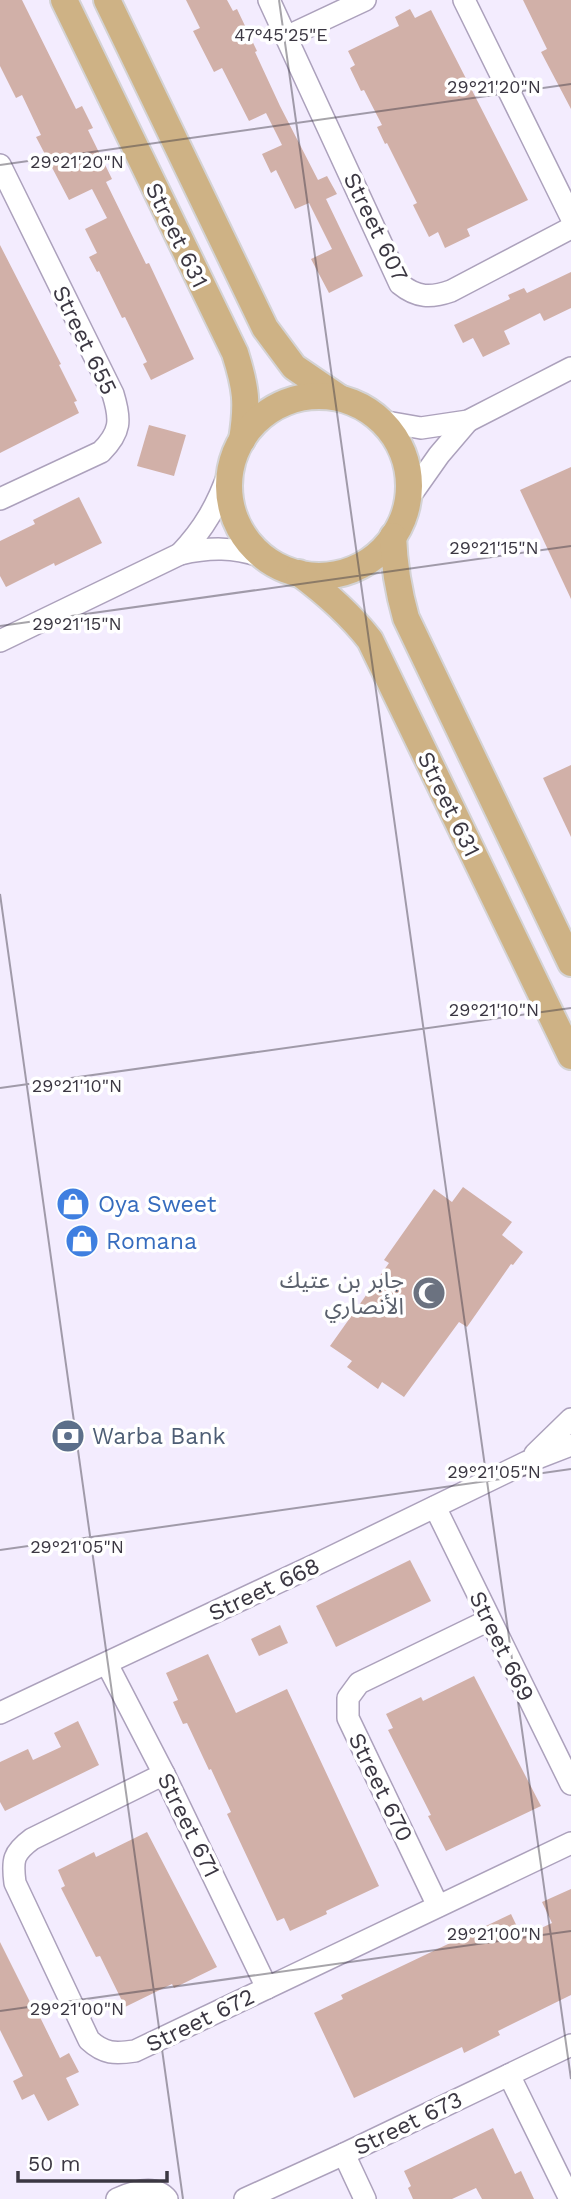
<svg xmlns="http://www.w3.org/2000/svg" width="571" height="2199" font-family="'Work Sans','Noto Sans Arabic',sans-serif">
<rect width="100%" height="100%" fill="#f3ecfe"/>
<!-- building -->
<g fill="#d1b0a8">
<polygon points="0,0 22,0 76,109 82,106 93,128 88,130 112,179 106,182 146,264 149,263 194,359 151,380 143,364 147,362 125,317 122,318 99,271 97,272 89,257 97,253 85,229 107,218 92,189 69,200 36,137 41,135 22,95 16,98 0,66"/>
<polygon points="186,0 227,0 233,11 237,9 257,51 255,52 280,106 318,180 327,176 337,194 326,199 363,276 329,293 311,259 332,249 309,203 295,209 276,170 271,173 262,154 282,145 266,113 249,121 222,68 214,72 193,31 200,28"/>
<polygon points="523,0 571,0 571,109 541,52 547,49"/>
<polygon points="410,9 415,18 431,10 528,200 467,229 470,236 445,248 438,232 429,237 413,205 417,203 387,143 385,144 377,127 382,125 364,90 361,91 350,68 355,65 348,51 399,26 395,17"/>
<polygon points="0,245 61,364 59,365 77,401 74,402 79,413 0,453"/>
<polygon points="571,272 571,308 544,321 540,313 504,331 510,344 483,357 473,338 463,343 454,325 510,299 508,295 524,288 527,293"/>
<polygon points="149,425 186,435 174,476 137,466"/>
<polygon points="571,467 571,599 520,490"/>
<polygon points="79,497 102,543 55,566 54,563 6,587 0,576 0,541 35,524 33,520"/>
<polygon points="571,765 571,837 543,778"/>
<polygon points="463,1187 512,1222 502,1235 523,1252 513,1265 511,1264 467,1327 459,1322 404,1397 382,1382 378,1389 347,1367 352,1361 330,1346 389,1263 384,1260 434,1189 452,1202"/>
<polygon points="410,1560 431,1601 336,1647 316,1606"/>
<polygon points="280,1625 288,1643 259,1656 251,1639"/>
<polygon points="208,1654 236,1713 287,1689 379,1886 326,1911 327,1914 290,1931 284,1918 277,1921 227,1814 231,1812 211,1769 209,1770 187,1723 183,1724 173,1702 178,1700 166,1673"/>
<polygon points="474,1676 541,1806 446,1851 428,1816 431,1815 388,1730 393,1728 386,1714 421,1697 423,1701"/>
<polygon points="78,1721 99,1765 5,1811 0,1802 0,1762 28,1749 33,1760 61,1747 54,1733"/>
<polygon points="147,1832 217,1967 174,1988 172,1984 125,2007 100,1956 96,1957 61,1888 65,1886 58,1870 94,1852 96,1857"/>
<polygon points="571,1889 571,1995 498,2031 500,2035 464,2053 462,2047 354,2098 314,2013 343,1999 341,1995 511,1914 522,1937 552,1923 542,1902"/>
<polygon points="0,1942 36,2014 38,2013 60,2058 69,2053 79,2072 66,2078 79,2105 48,2121 34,2094 22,2100 13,2081 23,2076 0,2030"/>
<polygon points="493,2128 515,2174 521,2171 534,2199 482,2199 476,2188 452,2199 413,2199 408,2188 411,2186 404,2171"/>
</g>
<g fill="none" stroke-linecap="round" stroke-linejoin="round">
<defs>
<g id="minor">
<path d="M 269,0 L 400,284 C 417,298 431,298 451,291 L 571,228"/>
<polyline points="464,0 571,217"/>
<polyline points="286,37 365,0"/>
<path d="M 0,165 L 113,394 C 121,420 121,432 101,452 L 0,499"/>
<polyline points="381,421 421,428 468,421 571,368"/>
<polyline points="408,499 439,455 468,421"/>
<path d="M 180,554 C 204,529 218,504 229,472"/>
<path d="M 0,641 L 180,554 C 210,547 234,547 263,557"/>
<polyline points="535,1454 571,1419"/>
<polyline points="435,1507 571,1784"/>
<polyline points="107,1664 164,1774 267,1988"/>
<polyline points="0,1713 319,1563 527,1462 571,1445"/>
<path d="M 164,1774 L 32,1839 C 13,1853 12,1860 15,1883 L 89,2040 C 104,2054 115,2054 135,2051 L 571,1843"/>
<polyline points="438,1906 348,1718 348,1698 359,1683 489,1620"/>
<polyline points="509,2075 570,2199"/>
<polyline points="344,2154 365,2199"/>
<path d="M 117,2199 C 132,2192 155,2184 167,2199"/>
<polyline points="245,2199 344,2154 571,2045"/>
</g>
<g id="major">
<path d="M 64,0 L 235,353 C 246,388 248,403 242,440"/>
<polyline points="107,0 265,328 294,367 338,397"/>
<circle cx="319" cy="486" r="90"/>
<path d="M 393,536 C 394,564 398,590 406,618 L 571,963"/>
<path d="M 299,573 C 326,593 349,613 370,640 L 571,1056"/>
</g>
</defs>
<!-- minor casing -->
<use href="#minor" stroke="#aca1bc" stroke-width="24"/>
<!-- major casing -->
<use href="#major" stroke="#d4d3d5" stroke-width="30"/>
<!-- minor -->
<use href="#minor" stroke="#fff" stroke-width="21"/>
<!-- major -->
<use href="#major" stroke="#ceb285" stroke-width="26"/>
</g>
<!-- ticks -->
<path fill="none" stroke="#3b3742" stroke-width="2" stroke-opacity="0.45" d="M 279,0 L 571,2079M 0,165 L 571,84M 0,626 L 571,546M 0,894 L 183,2199M 0,1088 L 571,1008M 0,1550 L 571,1469M 0,2011 L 571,1931"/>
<!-- icons -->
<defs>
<symbol id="shop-disc" viewBox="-11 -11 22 22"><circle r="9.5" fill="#3f7fe0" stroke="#fff"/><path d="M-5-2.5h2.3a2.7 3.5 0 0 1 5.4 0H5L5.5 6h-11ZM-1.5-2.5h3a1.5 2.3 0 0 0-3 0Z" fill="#fff"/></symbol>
<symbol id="mosque-disc" viewBox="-11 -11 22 22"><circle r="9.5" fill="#6b7280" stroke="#fff"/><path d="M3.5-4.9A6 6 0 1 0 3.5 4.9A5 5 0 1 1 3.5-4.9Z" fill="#fff"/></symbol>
<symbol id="bank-disc" viewBox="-11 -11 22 22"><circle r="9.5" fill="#5c6f8a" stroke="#fff"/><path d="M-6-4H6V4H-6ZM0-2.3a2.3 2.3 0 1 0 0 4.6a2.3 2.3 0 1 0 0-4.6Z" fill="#fff"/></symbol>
</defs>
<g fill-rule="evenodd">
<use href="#shop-disc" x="54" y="1185" width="38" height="38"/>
<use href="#shop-disc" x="63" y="1222" width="38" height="38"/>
<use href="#mosque-disc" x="410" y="1274" width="38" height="38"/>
<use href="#bank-disc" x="49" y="1417" width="38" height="38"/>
</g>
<g text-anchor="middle" stroke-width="7" stroke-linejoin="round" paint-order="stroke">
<!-- street labels -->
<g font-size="23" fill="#3b3742" stroke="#fff">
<text transform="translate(376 227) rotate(64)" y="8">Street 607</text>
<text transform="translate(177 235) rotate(64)" y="8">Street 631</text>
<text transform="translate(85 340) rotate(64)" y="8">Street 655</text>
<text transform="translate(449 804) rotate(64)" y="8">Street 631</text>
<text transform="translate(264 1589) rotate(-25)" y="8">Street 668</text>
<text transform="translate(502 1646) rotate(64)" y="8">Street 669</text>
<text transform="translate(381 1787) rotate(64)" y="8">Street 670</text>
<text transform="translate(189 1825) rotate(64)" y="8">Street 671</text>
<text transform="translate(200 2020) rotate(-26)" y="8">Street 672</text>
<text transform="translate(408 2123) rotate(-26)" y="8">Street 673</text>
</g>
<!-- shop labels -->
<g font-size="23" fill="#366cbe" stroke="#fff" text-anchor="start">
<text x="98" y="1212">Oya Sweet</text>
<text x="106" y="1249">Romana</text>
</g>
<!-- worship labels -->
<g font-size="23" fill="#5b616d" stroke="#fff" text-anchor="end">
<text x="404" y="1288">جابر بن عتيك<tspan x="404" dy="26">الأنصاري</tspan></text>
</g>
<!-- service labels -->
<g font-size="23" fill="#4e5e75" stroke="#fff" text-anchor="start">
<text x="92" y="1444">Warba Bank</text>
</g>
</g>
<g font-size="18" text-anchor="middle" fill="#3b3742" stroke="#fff" stroke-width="7" stroke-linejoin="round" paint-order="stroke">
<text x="281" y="41">47°45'25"E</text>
<text x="494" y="93">29°21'20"N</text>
<text x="77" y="168">29°21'20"N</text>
<text x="494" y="554">29°21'15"N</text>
<text x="77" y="630">29°21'15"N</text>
<text x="494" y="1016">29°21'10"N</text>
<text x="77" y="1092">29°21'10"N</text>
<text x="494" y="1478">29°21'05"N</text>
<text x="77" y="1553">29°21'05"N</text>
<text x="494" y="1940">29°21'00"N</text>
<text x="77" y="2015">29°21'00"N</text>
</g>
<!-- scale -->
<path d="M18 2171v10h149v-10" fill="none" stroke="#3b3742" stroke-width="3.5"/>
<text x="28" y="2171" font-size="21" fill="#3b3742" stroke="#ffffff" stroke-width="5" paint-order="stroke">50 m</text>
</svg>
